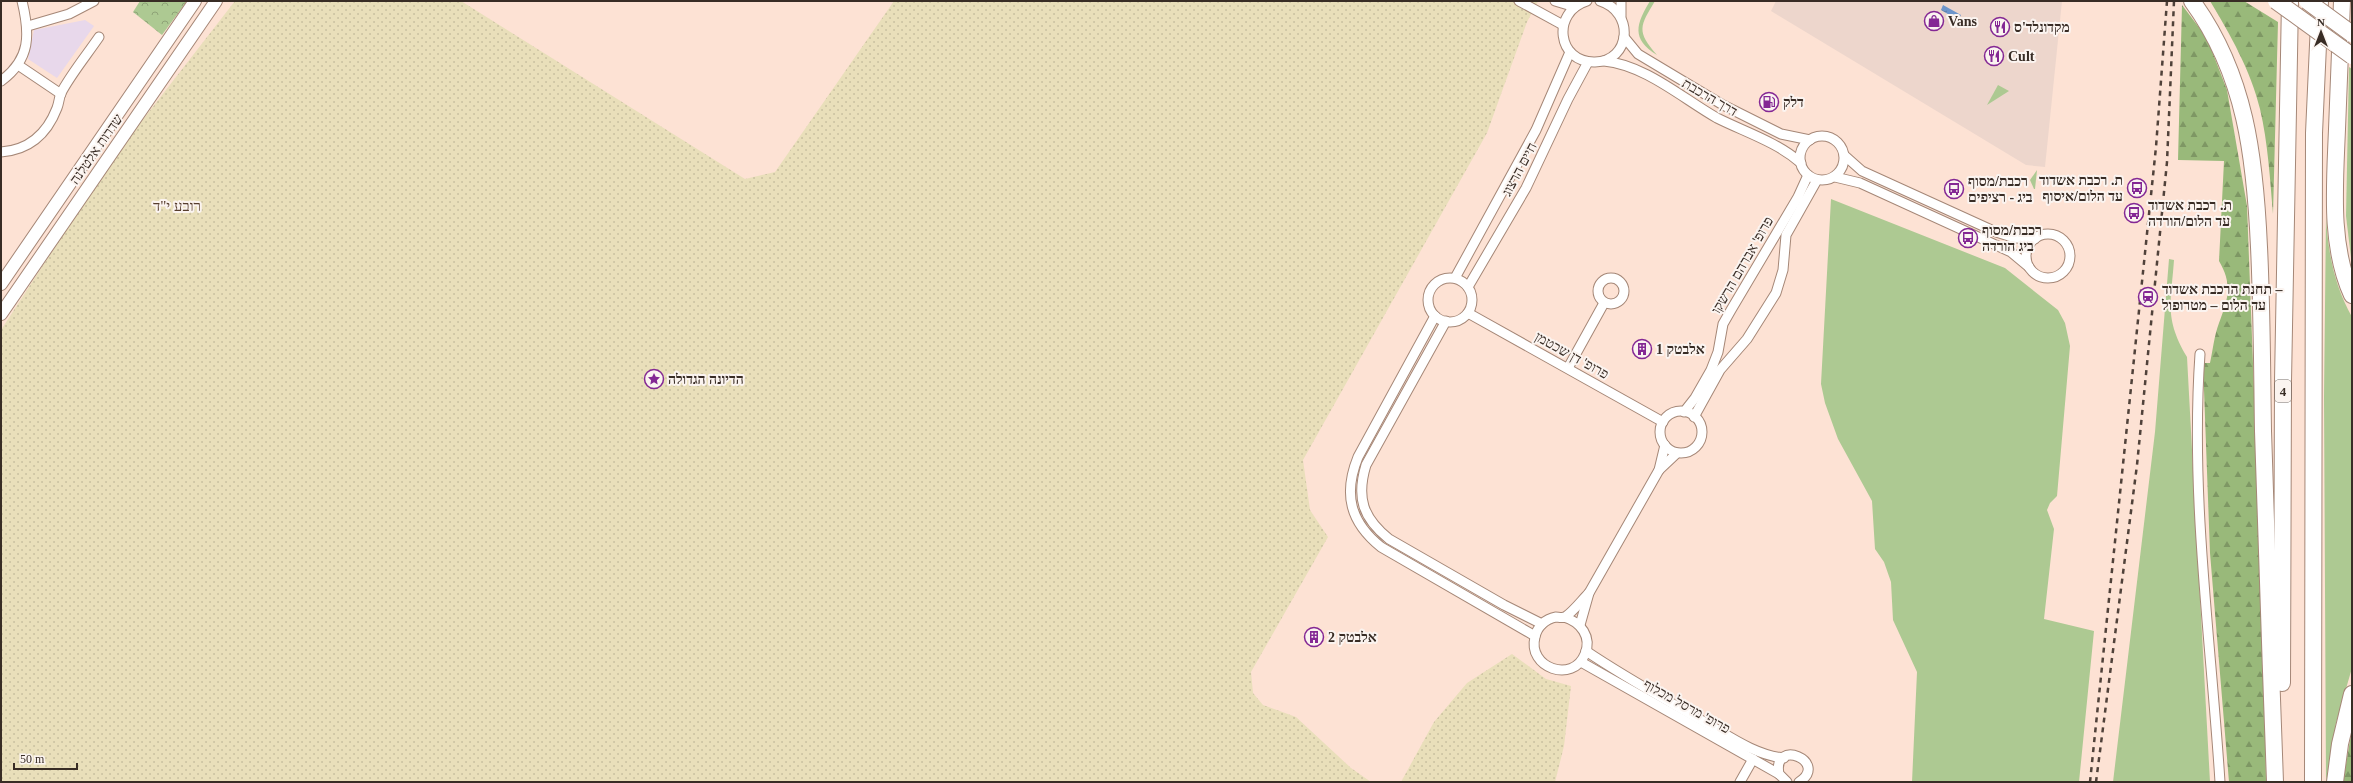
<svg xmlns="http://www.w3.org/2000/svg" width="2353" height="783" font-family="'Times New Roman',Heebo,serif">
<defs>
<pattern id="forest-firs" width="22" height="20" patternUnits="userSpaceOnUse"><rect width="22" height="20" fill="#99b97a"/><path d="M5 1l3.5 6h-7zM16 11l3.5 6h-7z" fill="#7e9764"/></pattern>
<pattern id="sand-dots" width="8" height="8" patternUnits="userSpaceOnUse"><rect width="8" height="8" fill="#e9dfba"/><path d="M2 2h.1M6 6h.1" fill="none" stroke="#c9c0a0" stroke-width="1.8" stroke-linecap="round"/></pattern>
<pattern id="park-crowns" width="20" height="18" patternUnits="userSpaceOnUse"><rect width="20" height="18" fill="#adc992"/><path d="M2 6a3 3 0 1 1 6 0M12 15a3 3 0 1 1 6 0" fill="none" stroke="#8ea377"/></pattern>
<pattern id="water-ripples" width="26" height="14" patternUnits="userSpaceOnUse"><rect width="26" height="14" fill="#6c95cb"/><path d="M2 4q2-2 4 0t4 0M15 11q2-2 4 0t4 0" fill="none" stroke="#5a7aa5"/></pattern>
</defs>
<rect width="100%" height="100%" fill="#fde2d4"/>
<!-- commercial -->
<polygon fill="#edd6cc" points="1776,1 2062,1 2045,167 2026,165 1771,11"/>
<!-- education -->
<polygon fill="#e8d8eb" points="85,20 94,26 57,78 28,59 34,30"/>
<!-- grass -->
<g fill="#adc992">
<path d="M 1650,1 L 1655,1 C 1640,26 1636,31 1657,55 C 1631,39 1636,24 1650,1 Z"/>
<polygon points="2349,67 2352,69 2352,266 2346,216"/>
<polygon points="1998,85 2009,91 1987,105"/>
<polygon points="2037,170 2035,189 2034,189 2030,180"/>
<polygon points="1831,199 2005,268 2058,310 2065,323 2070,346 2057,496 2050,503 2047,510 2054,529 2044,619 2094,631 2079,782 1912,782 1917,672 1893,620 1891,582 1884,562 1875,549 1872,501 1838,439 1825,403 1821,384"/>
<path d="M 2326,216 C 2328,252 2334,285 2352,317 L 2352,668 L 2336,723 L 2326,782 L 2324,397 Z"/>
<path d="M 2169,259 L 2174,260 C 2171,303 2164,318 2187,357 L 2210,782 L 2113,782 L 2155,432 Z"/>
</g>
<!-- forest -->
<g fill="url(#forest-firs)">
<path d="M 2210,1 L 2244,1 L 2278,22 L 2273,214 C 2270,179 2268,143 2260,109 C 2251,71 2230,34 2210,1 Z"/>
<path d="M 2182,5 L 2207,38 L 2227,90 L 2247,206 L 2264,653 L 2266,782 L 2229,782 L 2210,553 L 2203,363 L 2210,363 C 2213,350 2214,336 2219,323 C 2228,299 2233,285 2219,261 L 2224,161 L 2178,160 Z"/>
<polygon points="2352,729 2352,782 2343,782"/>
</g>
<!-- sand -->
<g fill="url(#sand-dots)">
<polygon points="235,1 461,1 745,179 775,172 894,1 1538,1 1527,22 1487,133 1303,460 1310,510 1328,537 1251,672 1253,693 1263,705 1296,717 1351,768 1371,782 1,782 1,330 110,162"/>
<polygon points="1512,654 1546,679 1571,686 1564,746 1555,782 1401,782 1434,722 1467,683"/>
</g>
<!-- park -->
<polygon fill="url(#park-crowns)" points="140,1 187,1 162,35 133,12"/>
<!-- water -->
<polygon fill="url(#water-ripples)" points="1943,5 1961,15 1958,20 1941,10"/>
<g fill="none" stroke-linecap="round" stroke-linejoin="round">
<defs>
<g id="street">
<polyline points="1519,1 1563,25"/>
<polyline points="1555,1 1575,7"/>
<path d="M 1587,1 C 1551,12 1557,63 1595,62 C 1631,61 1635,12 1600,1"/>
<polyline points="1621,16 1621,1"/>
<polyline points="28,26 69,14 94,1"/>
<polyline points="1624,37 1638,54 1723,105 1781,134 1810,140"/>
<path d="M 1604,61 C 1645,65 1682,98 1717,118 C 1745,132 1777,142 1801,163"/>
<polyline points="18,65 61,94"/>
<path d="M 1,81 C 31,59 30,34 22,1"/>
<circle cx="1822" cy="158" r="22"/>
<path d="M 1,152 C 29,150 47,134 57,108 C 59,103 59,98 61,93 C 71,74 86,56 99,37"/>
<polyline points="1844,155 1862,171 1996,232 2015,238 2035,239"/>
<polyline points="1835,177 1860,183 2011,252 2029,267"/>
<circle cx="2048" cy="256" r="22"/>
<circle cx="1611" cy="291" r="13"/>
<polyline points="1455,278 1536,130 1570,52"/>
<circle cx="1450" cy="300" r="22"/>
<polyline points="1468,287 1526,188 1568,99 1588,62"/>
<polyline points="1468,313 1663,422"/>
<path d="M 1435,316 L 1358,457 C 1343,494 1350,522 1381,547 L 1535,636"/>
<path d="M 1446,321 L 1366,465 C 1356,498 1363,518 1389,539 L 1504,605 L 1542,624"/>
<path d="M 2200,354 C 2190,497 2211,640 2220,782"/>
<polyline points="1568,368 1604,303"/>
<circle cx="1681" cy="432" r="21"/>
<polyline points="1684,412 1695,398 1711,370 1718,352 1723,324 1731,310 1798,197 1808,175"/>
<polyline points="1694,417 1720,370 1747,339 1776,293 1783,270 1786,235 1817,180"/>
<polyline points="1659,470 1677,453"/>
<path d="M 1564,617 C 1581,622 1592,637 1585,654 C 1573,684 1527,668 1535,637 C 1537,627 1545,619 1556,617 C 1558,617 1562,618 1565,617 C 1573,612 1582,600 1589,593"/>
<polyline points="1580,625 1589,593 1659,470 1665,445"/>
<path d="M 1586,651 C 1623,676 1661,697 1699,719 C 1725,733 1753,755 1784,758"/>
<polyline points="1581,662 1779,774"/>
<polyline points="1740,782 1753,759"/>
<path d="M 1787,782 L 1779,774 C 1772,737 1830,762 1799,782"/>
</g>
<g id="secondary">
<polyline points="1,284 195,1"/>
<polyline points="1,314 216,1"/>
</g>
<g id="highway">
<path d="M 2192,1 C 2246,75 2255,158 2259,247 C 2262,308 2262,369 2263,431 C 2266,548 2271,665 2275,782"/>
<path d="M 2342,1 C 2340,44 2339,86 2337,129 C 2335,183 2329,245 2352,295"/>
<polyline points="2282,683 2283,381 2290,1"/>
<polyline points="2313,782 2314,133 2320,1"/>
<polyline points="2335,782 2340,744 2352,694"/>
</g>
</defs>
<!-- street casing -->
<use href="#street" stroke="#a58777" stroke-width="11"/>
<!-- secondary casing -->
<use href="#secondary" stroke="#a58777" stroke-width="14"/>
<!-- highway casing -->
<use href="#highway" stroke="#a58777" stroke-width="18"/>
<!-- street -->
<use href="#street" stroke="#fff" stroke-width="9"/>
<!-- secondary -->
<use href="#secondary" stroke="#fff" stroke-width="12"/>
<!-- highway -->
<use href="#highway" stroke="#fff" stroke-width="16"/>
<!-- rail -->
<g stroke="#50423a" stroke-width="2.5" stroke-dasharray="5 5" stroke-linecap="butt">
<polyline points="2090,782 2156,147 2167,1"/>
<polyline points="2096,782 2137,465 2167,162 2174,1"/>
</g>
<defs>
<g id="highway-bridge">
<polyline points="2276,1 2352,56"/>
<polyline points="2307,1 2352,34"/>
</g>
</defs>
<!-- highway-bridge casing -->
<use href="#highway-bridge" stroke="#a58777" stroke-width="18" stroke-linecap="butt"/>
<!-- highway-bridge -->
<use href="#highway-bridge" stroke="#fff" stroke-width="16"/>
</g>
<!-- icons -->
<defs>
<symbol id="shop-ring" viewBox="-11 -11 22 22"><circle r="9.5" fill="#fbf4f0" stroke="#842894" stroke-width="1.5"/><path d="M-5-2.5h2.3a2.7 3.5 0 0 1 5.4 0H5L5.5 6h-11ZM-1.5-2.5h3a1.5 2.3 0 0 0-3 0Z" fill="#842894"/></symbol>
<symbol id="restaurant-ring" viewBox="-11 -11 22 22"><circle r="9.5" fill="#fbf4f0" stroke="#842894" stroke-width="1.5"/><path d="M-5-6h1v4h1v-4h1v4h1v-4h1v5L-1.5 .5V6h-2V.5L-5-1ZM5-6V6H3V1.5H1.5Q1.5-4 5-6Z" fill="#842894"/></symbol>
<symbol id="fuel-ring" viewBox="-11 -11 22 22"><circle r="9.5" fill="#fbf4f0" stroke="#842894" stroke-width="1.5"/><path d="M-5.5-6h7V0h2V4h1.3V-2.5L3-4.5l.8-.8L6-3V5H2.5V1h-1V6h-7ZM-4.2-4.7v3.2H.2V-4.7Z" fill="#842894"/></symbol>
<symbol id="bus-ring" viewBox="-11 -11 22 22"><circle r="9.5" fill="#fbf4f0" stroke="#842894" stroke-width="1.5"/><path d="M-5-6H5V4H4V6H2V4H-2V6H-4V4H-5ZM-3.5-4V0h7V-4ZM-3.5 1.2v1.5H-2V1.2ZM2 1.2v1.5H3.5V1.2Z" fill="#842894"/></symbol>
<symbol id="station-ring" viewBox="-11 -11 22 22"><circle r="9.5" fill="#fbf4f0" stroke="#842894" stroke-width="1.5"/><path d="M-3-6H3Q5-6 5-4V2Q5 4 3 4L4.5 6H3L1.5 4h-3L-3 6H-4.5L-3 4Q-5 4-5 2V-4Q-5-6-3-6ZM-3.5-4v3h7v-3ZM-3.5 1v1.5H-2V1ZM2 1v1.5H3.5V1Z" fill="#842894"/></symbol>
<symbol id="building-ring" viewBox="-11 -11 22 22"><circle r="9.5" fill="#fbf4f0" stroke="#842894" stroke-width="1.5"/><path d="M-4-6H4V6H1V3H-1V6H-4ZM-2.5-4.3h1.7v1.8h-1.7ZM.8-4.3h1.7v1.8H.8ZM-2.5-1h1.7V.8h-1.7ZM.8-1h1.7V.8H.8Z" fill="#842894"/></symbol>
<symbol id="sight-ring" viewBox="-11 -11 22 22"><circle r="9.5" fill="#fbf4f0" stroke="#842894" stroke-width="1.5"/><path d="M0-6L1.8-2.2L6-1.7L2.9 1.2L3.7 5.4L0 3.3L-3.7 5.4L-2.9 1.2L-6-1.7L-1.8-2.2Z" fill="#842894"/></symbol>
</defs>
<g fill-rule="evenodd">
<use href="#shop-ring" x="1923" y="10" width="22" height="22"/>
<use href="#restaurant-ring" x="1989" y="16" width="22" height="22"/>
<use href="#restaurant-ring" x="1983" y="45" width="22" height="22"/>
<use href="#fuel-ring" x="1758" y="91" width="22" height="22"/>
<use href="#bus-ring" x="2126" y="177" width="22" height="22"/>
<use href="#bus-ring" x="1943" y="178" width="22" height="22"/>
<use href="#bus-ring" x="2123" y="202" width="22" height="22"/>
<use href="#bus-ring" x="1957" y="227" width="22" height="22"/>
<use href="#station-ring" x="2137" y="286" width="22" height="22"/>
<use href="#building-ring" x="1631" y="338" width="22" height="22"/>
<use href="#sight-ring" x="643" y="368" width="22" height="22"/>
<use href="#building-ring" x="1303" y="626" width="22" height="22"/>
</g>
<g text-anchor="middle" stroke-width="4" stroke-linejoin="round" paint-order="stroke">
<!-- shield labels -->
<rect fill="#fbf4f0" stroke="#726862" stroke-width="1" x="2275" y="380" width="16" height="22" rx="3"/>
<g font-size="13" font-weight="bold" fill="#382c25">
<text x="2283" y="396">4</text>
</g>
<!-- poi labels -->
<g font-size="14" font-weight="bold" fill="#382c25" stroke="#fbf4f0" text-anchor="start">
<text x="1948" y="26">Vans</text>
<text x="2014" y="32">מקדונלד'ס</text>
<text x="2008" y="61">Cult</text>
<text x="1783" y="107">דלק</text>
<text x="2123" y="185" text-anchor="end">ת. רכבת אשדוד<tspan x="2123" dy="16">עד הלום/איסוף</tspan></text>
<text x="1968" y="186">רכבת/מסוף<tspan x="1968" dy="16">ביג - רציפים</tspan></text>
<text x="2148" y="210">ת. רכבת אשדוד<tspan x="2148" dy="16">עד הלום/הורדה</tspan></text>
<text x="1982" y="235">רכבת/מסוף<tspan x="1982" dy="16">ביג הורדה</tspan></text>
<text x="2162" y="294">תחנת הרכבת אשדוד –<tspan x="2162" dy="16">עד הלום – מטרופול</tspan></text>
<text x="1656" y="354">אלבטק 1</text>
<text x="668" y="384">הדיונה הגדולה</text>
<text x="1328" y="642">אלבטק 2</text>
</g>
<!-- street labels -->
<g font-size="14" fill="#382c25" stroke="#fbf4f0">
<text transform="translate(1710 97) rotate(30)" y="5">דרך הרכבת</text>
<text transform="translate(96 149) rotate(-55)" y="5">שדרות אלטלנה</text>
<text transform="translate(1519 169) rotate(-62)" y="5">חיים הרצוג</text>
<text transform="translate(1742 265) rotate(-60)" y="5">פרופ' אברהם הרשקו</text>
<text transform="translate(1572 355) rotate(29)" y="5">פרופ' דן שכטמן</text>
<text transform="translate(1687 706) rotate(29)" y="5">פרופ' מרסל מכלוף</text>
</g>
<!-- neighbourhood labels -->
<g font-size="15" fill="#573d2e" stroke="#fbf4f0">
<text x="177" y="211">רובע י"ד</text>
</g>
</g>
<!-- border -->
<rect width="2353" height="783" fill="none" stroke="#382c25" stroke-width="4"/>
<!-- north arrow -->
<g transform="translate(2321 32)" stroke="#fbf4f0" stroke-width="3" paint-order="stroke">
<path d="M0-3L7 15L0 10L-7 15Z" fill="#382c25"/>
<text y="-6" font-size="11" font-weight="bold" text-anchor="middle" fill="#382c25">N</text>
</g>
<!-- scale -->
<path d="M14 763v6h63v-6" fill="none" stroke="#382c25" stroke-width="2"/>
<text x="20" y="763" font-size="12" fill="#382c25" stroke="#fbf4f0" stroke-width="3" paint-order="stroke">50 m</text>
</svg>
